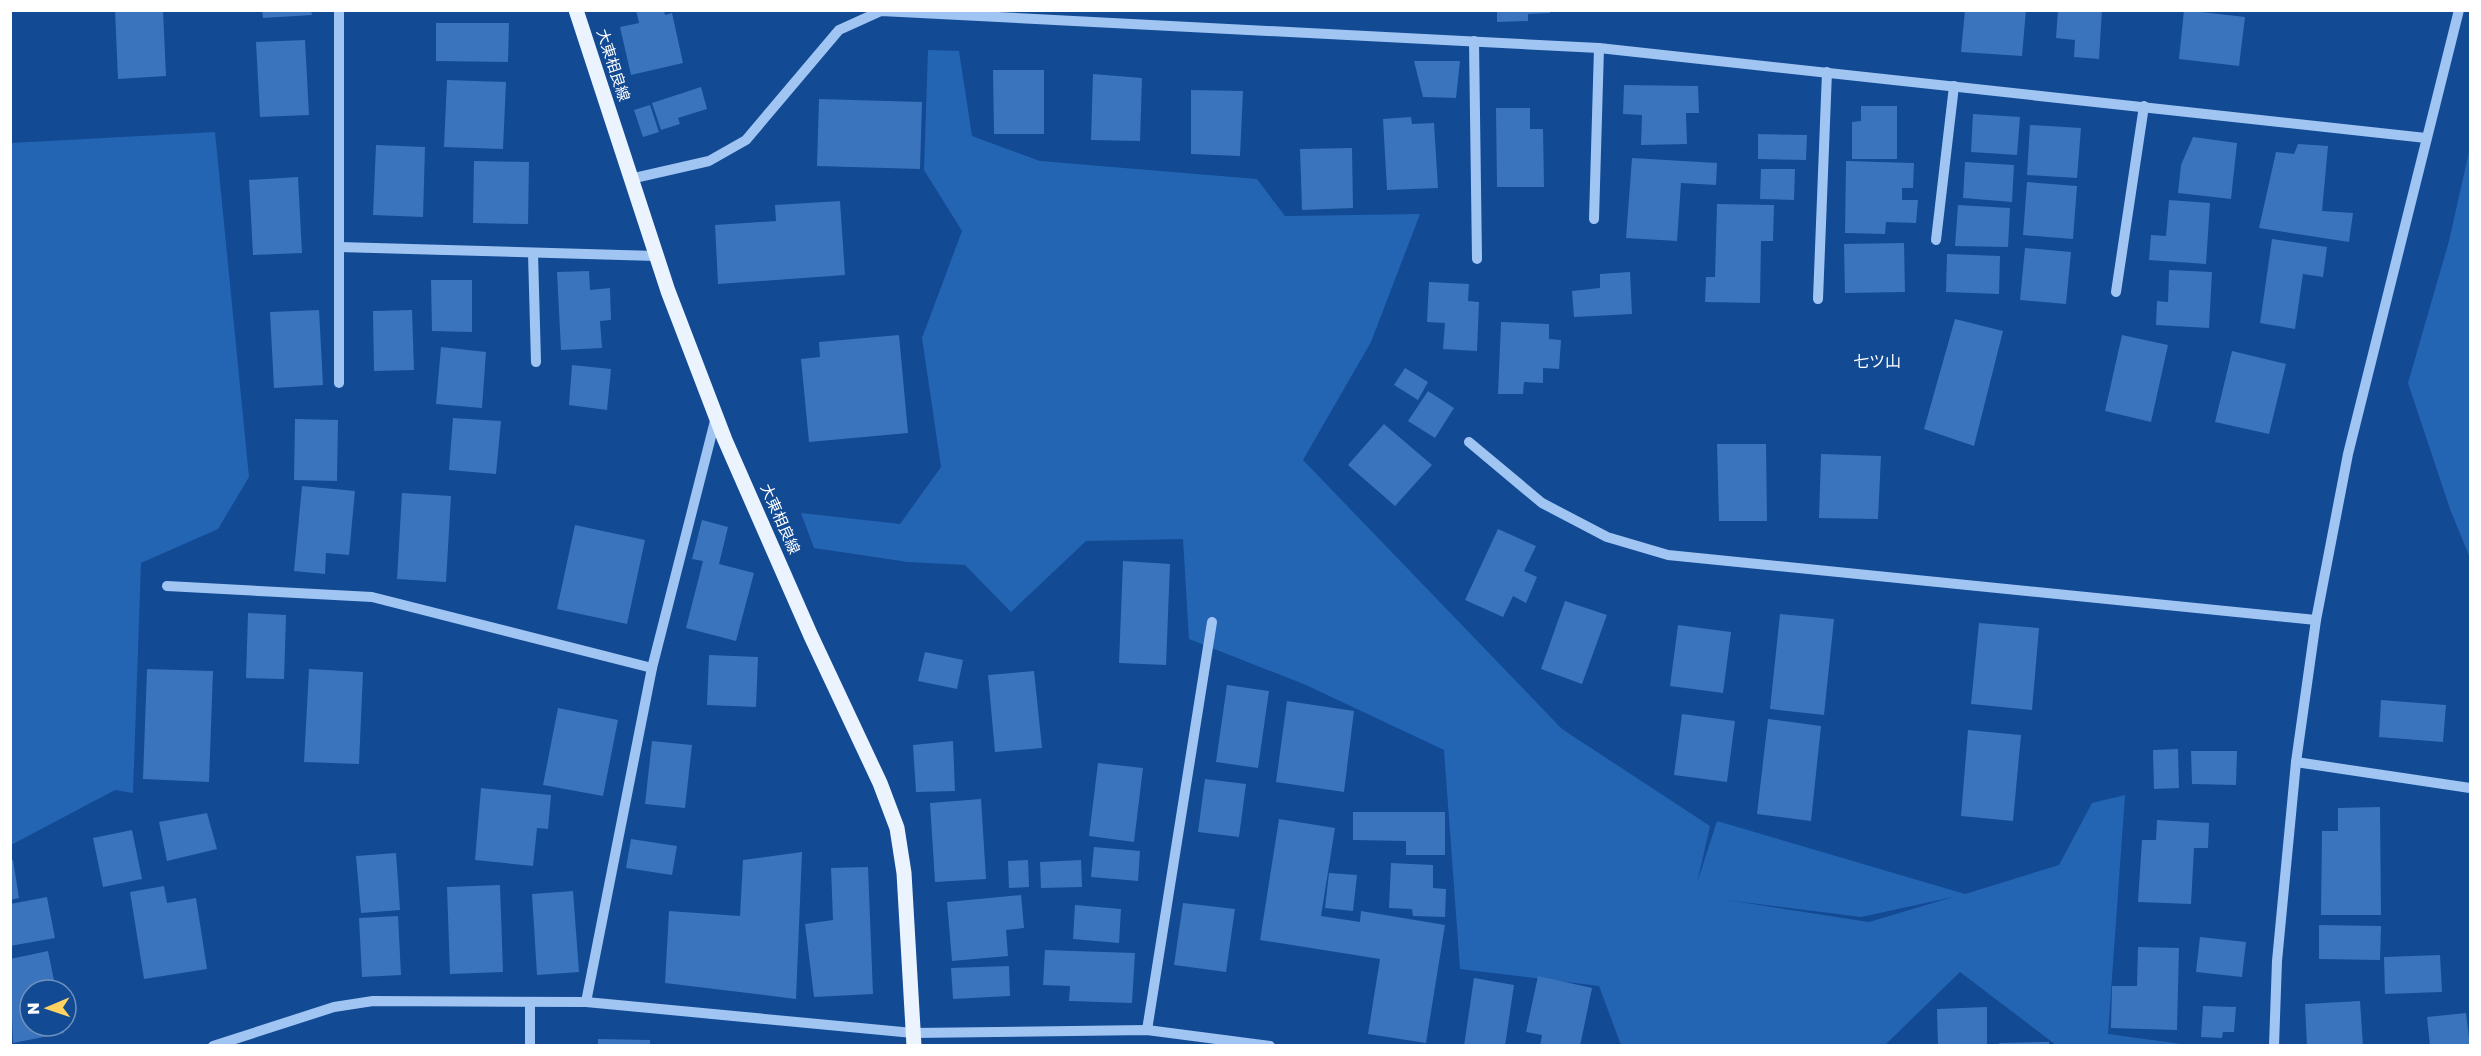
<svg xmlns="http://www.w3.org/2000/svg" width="2481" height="1056" font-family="'Golos Text','Noto Sans JP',sans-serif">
<rect width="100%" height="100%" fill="#124a94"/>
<!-- green -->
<g fill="#2364b3" fill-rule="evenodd">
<path d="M 928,50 L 959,51 L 972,136 L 1040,161 L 1257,179 L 1285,216 L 1420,214 L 1371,342 L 1303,460 L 1562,729 L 1710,826 L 1697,883 L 1717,821 L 1965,894 L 2059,865 L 2092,803 L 2125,795 L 2108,1034 L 2189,1045 L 2056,1045 L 1960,972 L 1885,1045 L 1621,1045 L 1599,986 L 1460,969 L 1444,750 L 1306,685 L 1189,639 L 1183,539 L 1086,541 L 1011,612 L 965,565 L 908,562 L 814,548 L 801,513 L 900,524 L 941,467 L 922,338 L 962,231 L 924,170 ZM 1953,897 L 1869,922 L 1727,900 L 1861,917 Z"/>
<polygon points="215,132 249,477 218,529 141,563 133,793 115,790 11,845 11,143"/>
<polygon points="2470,147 2470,558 2450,509 2408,383 2449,241"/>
</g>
<!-- building -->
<g fill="#3a74bc">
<polygon points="115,10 163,10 166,76 118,79"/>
<polygon points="262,10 311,10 312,15 263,18"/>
<polygon points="636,10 664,10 665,15 672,13 683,63 631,75 620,27 639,23"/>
<polygon points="1497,10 1550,10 1550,13 1528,14 1528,21 1497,22"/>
<polygon points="1965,10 2026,10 2022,56 1961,52"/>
<polygon points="2058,10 2102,10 2099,59 2074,57 2075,40 2056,38"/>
<polygon points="2184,10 2245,17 2239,66 2179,59"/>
<polygon points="436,23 509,23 508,62 436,61"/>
<polygon points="305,40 309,115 260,117 256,42"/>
<polygon points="1414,61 1460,61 1456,98 1423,97"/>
<polygon points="993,70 1044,70 1044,134 994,134"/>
<polygon points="1093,74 1142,78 1140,141 1091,140"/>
<polygon points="447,80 506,82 503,149 444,147"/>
<polygon points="1624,85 1698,86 1699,113 1686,113 1687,144 1641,145 1642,115 1623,114"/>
<polygon points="701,87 707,109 678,118 680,124 661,130 652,103"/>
<polygon points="1191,90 1243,91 1240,156 1191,154"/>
<polygon points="819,99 922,102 920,169 817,166"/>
<polygon points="650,105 659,132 643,137 634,110"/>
<polygon points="1861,106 1897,106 1897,159 1852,159 1852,122 1861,121"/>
<polygon points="1496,108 1530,108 1530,129 1543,129 1544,187 1497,187"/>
<polygon points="1973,114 2020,117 2017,155 1971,152"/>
<polygon points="1411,117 1412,124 1434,123 1438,188 1387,190 1383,119"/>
<polygon points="2030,125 2081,128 2077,178 2027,175"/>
<polygon points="1758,134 1807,135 1806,160 1758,159"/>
<polygon points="2193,137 2237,143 2231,199 2178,193 2181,165"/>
<polygon points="2298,144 2328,146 2322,211 2353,213 2349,242 2259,228 2276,152 2294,154"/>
<polygon points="376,145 425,147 423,217 373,215"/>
<polygon points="1352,148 1353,208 1302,210 1300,149"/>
<polygon points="1632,158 1717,163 1716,185 1681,183 1677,241 1626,238"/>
<polygon points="474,161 529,162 528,224 473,223"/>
<polygon points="1846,161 1914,163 1913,188 1902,188 1902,200 1918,200 1916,223 1886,222 1885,234 1845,233"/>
<polygon points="1965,162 2014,165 2012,202 1963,198"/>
<polygon points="1761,169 1795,169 1794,200 1760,199"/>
<polygon points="298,177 302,253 253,255 249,180"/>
<polygon points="2027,182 2077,186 2073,239 2023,235"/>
<polygon points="2169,200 2210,203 2206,264 2149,260 2151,235 2166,236"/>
<polygon points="840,201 845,275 718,284 715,225 776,221 775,205"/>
<polygon points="1717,204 1774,205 1773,241 1761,241 1760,303 1705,302 1706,277 1715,277"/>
<polygon points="1958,205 2010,208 2008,247 1955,246"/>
<polygon points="2272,239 2327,247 2323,277 2303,274 2295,329 2260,323"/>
<polygon points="1904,243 1905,292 1845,293 1844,244"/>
<polygon points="2025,248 2071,252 2066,304 2020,300"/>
<polygon points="1947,254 2000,256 1999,294 1946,292"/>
<polygon points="2169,270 2212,272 2209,328 2156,325 2157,301 2168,302"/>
<polygon points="589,271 590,290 610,288 611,320 600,321 602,348 561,350 557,272"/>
<polygon points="1630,272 1632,314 1574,317 1572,291 1600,288 1600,274"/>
<polygon points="431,280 472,280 472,332 432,331"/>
<polygon points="1429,282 1469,284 1468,301 1479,302 1477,351 1443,349 1445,323 1427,322"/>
<polygon points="319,310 323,385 274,388 270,312"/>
<polygon points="412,310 414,370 374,371 373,311"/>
<polygon points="1955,319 2003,331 1974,446 1924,429"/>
<polygon points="1501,322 1549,324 1549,339 1561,340 1559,369 1543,368 1543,383 1524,382 1523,394 1498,394"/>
<polygon points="899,335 908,433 809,442 801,359 820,357 819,342"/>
<polygon points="2122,335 2168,345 2151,422 2105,411"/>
<polygon points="441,347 486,352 482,408 436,404"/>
<polygon points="2232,351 2286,364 2269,434 2215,422"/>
<polygon points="572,365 611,369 607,410 569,405"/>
<polygon points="1405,368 1428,382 1418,400 1394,385"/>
<polygon points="1428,391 1454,408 1435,438 1408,421"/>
<polygon points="453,418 501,421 496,474 449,470"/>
<polygon points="295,419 338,420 337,481 294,480"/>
<polygon points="1384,424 1432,465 1395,506 1348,465"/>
<polygon points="1717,444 1766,444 1767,521 1719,521"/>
<polygon points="1821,454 1881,456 1878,519 1819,518"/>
<polygon points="302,486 355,491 349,555 326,553 325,574 294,571"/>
<polygon points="402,493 451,496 446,582 397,579"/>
<polygon points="702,520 728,527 719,564 754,573 736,641 686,628 703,561 692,559"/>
<polygon points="575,525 645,540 627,624 557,609"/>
<polygon points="1498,529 1536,546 1524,571 1537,577 1526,603 1513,596 1503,617 1465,600"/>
<polygon points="1123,561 1170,564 1166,665 1119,663"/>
<polygon points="1565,601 1607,615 1582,684 1541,669"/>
<polygon points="248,613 286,615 284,679 246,678"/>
<polygon points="1780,614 1834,619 1824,715 1770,709"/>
<polygon points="1979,623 2039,628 2032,710 1971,704"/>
<polygon points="1678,625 1731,632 1723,693 1670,686"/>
<polygon points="925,652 963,660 957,689 918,681"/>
<polygon points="709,655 758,657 756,707 707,705"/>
<polygon points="147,669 213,671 209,782 143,779"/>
<polygon points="309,669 363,672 359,764 304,762"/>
<polygon points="1034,671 1042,748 995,752 988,675"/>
<polygon points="1227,685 1269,691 1258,768 1216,762"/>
<polygon points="2381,700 2446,705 2443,742 2379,737"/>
<polygon points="1287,701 1354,711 1344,792 1276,782"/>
<polygon points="558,708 618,720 603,796 543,785"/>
<polygon points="1682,714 1735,721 1727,782 1674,775"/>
<polygon points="1768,719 1821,726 1811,821 1757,814"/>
<polygon points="1968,730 2021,735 2013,821 1961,816"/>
<polygon points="652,741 692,745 685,808 645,804"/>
<polygon points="953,741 955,791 916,792 913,745"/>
<polygon points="2178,749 2179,788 2154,789 2153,750"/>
<polygon points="2191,751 2237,751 2236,785 2192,784"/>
<polygon points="1098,763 1143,768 1134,842 1089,836"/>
<polygon points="1205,779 1246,784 1239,837 1198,832"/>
<polygon points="481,788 551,795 548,829 537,828 533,866 475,860"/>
<polygon points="981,799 986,879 935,882 930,803"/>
<polygon points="2380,807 2381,915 2321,915 2322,831 2338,831 2338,808"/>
<polygon points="1353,812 1445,812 1445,855 1406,855 1406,841 1353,840"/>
<polygon points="207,813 217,849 167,861 159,822"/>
<polygon points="1279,819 1335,828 1321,916 1360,922 1361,911 1445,925 1426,1043 1368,1034 1380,959 1260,940"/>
<polygon points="2157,820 2209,823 2208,848 2194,848 2191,904 2138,902 2142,840 2156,840"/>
<polygon points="132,830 142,879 103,887 93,838"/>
<polygon points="631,839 677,846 672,875 626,868"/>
<polygon points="1094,847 1140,851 1138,881 1091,877"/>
<polygon points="802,852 796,999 665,983 669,911 740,916 743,860"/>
<polygon points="396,853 400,910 361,913 356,856"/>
<polygon points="13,860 19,898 10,900 10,861"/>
<polygon points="1028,860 1029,887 1009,888 1008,861"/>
<polygon points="1081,860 1082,887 1041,888 1040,862"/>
<polygon points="1391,863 1433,865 1433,888 1446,889 1445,917 1413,916 1412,909 1389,908"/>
<polygon points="868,867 873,994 814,997 805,924 833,920 831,868"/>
<polygon points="1329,873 1357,875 1353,911 1325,908"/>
<polygon points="500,885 503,972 450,974 447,887"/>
<polygon points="164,886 167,903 196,898 207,969 144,979 130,892"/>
<polygon points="573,891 579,972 537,975 532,894"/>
<polygon points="1021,895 1024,928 1006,930 1008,956 952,961 947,902"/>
<polygon points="47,897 55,938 10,946 10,904"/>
<polygon points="1183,903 1235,909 1226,972 1174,965"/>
<polygon points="1075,905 1121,909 1119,943 1073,939"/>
<polygon points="398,916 401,975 362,977 359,918"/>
<polygon points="2319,925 2381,926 2380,960 2319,959"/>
<polygon points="2200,937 2246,942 2242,977 2196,972"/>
<polygon points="2138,947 2179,948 2177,1030 2111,1028 2112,986 2137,986"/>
<polygon points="1045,950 1135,953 1132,1003 1069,1001 1070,986 1043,985"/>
<polygon points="48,951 56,990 30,990 30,1026 63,1026 64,1033 13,1043 10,959"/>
<polygon points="2440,955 2442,992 2385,994 2384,957"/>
<polygon points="1009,966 1010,996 953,999 951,968"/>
<polygon points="1538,976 1592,988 1580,1046 1540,1046 1542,1035 1526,1032"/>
<polygon points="1474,978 1514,985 1505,1046 1464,1046"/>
<polygon points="2360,1001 2363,1046 2307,1046 2305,1004"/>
<polygon points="2203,1006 2236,1007 2234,1032 2223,1032 2222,1038 2201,1037"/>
<polygon points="1987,1007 1987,1046 1938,1046 1937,1009"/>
<polygon points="2466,1013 2470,1046 2430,1046 2427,1017"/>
<polygon points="598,1039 650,1040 650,1046 598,1046"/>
<polygon points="2049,1042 2049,1046 1999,1046 1999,1043"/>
</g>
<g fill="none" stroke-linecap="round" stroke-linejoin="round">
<!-- minor -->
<g stroke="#a0c5f3" stroke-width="10">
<polyline points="1474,41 1477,259"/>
<polyline points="630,179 709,161 746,140 839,30 881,11 1599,48 2426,138"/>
<polyline points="1594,219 1599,48"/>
<polyline points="1936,240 1954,86"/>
<polyline points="339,247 656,256"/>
<polyline points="533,253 536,362"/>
<polyline points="2116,292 2144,106"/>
<polyline points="1818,299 1827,72"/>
<polyline points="339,383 339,10"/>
<polyline points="1469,442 1542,503 1607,537 1668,555 2316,620"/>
<polyline points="167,586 372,597 652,668"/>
<polyline points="2296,762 2470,788"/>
<polyline points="586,1002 652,668 716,417"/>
<polyline points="1147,1030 1212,622"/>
<polyline points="213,1046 334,1007 373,1001 586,1002 913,1033 1147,1030 1270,1046"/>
<polyline points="530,1046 530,1002"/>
<polyline points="2274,1046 2277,961 2296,762 2316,620 2348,454 2459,10"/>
</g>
<!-- major -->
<polyline stroke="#ebf3ff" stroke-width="15" points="576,10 668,291 725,440 811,636 880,783 897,828 904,873 914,1046"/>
</g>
<g text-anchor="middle" stroke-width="6" stroke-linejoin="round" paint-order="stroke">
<!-- street labels -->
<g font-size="15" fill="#fff" stroke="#124a94">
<text transform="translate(613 65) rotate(72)" y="5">大東相良線</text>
<text transform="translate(780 519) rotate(66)" y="5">大東相良線</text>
</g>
<!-- neighbourhood labels -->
<g font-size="16" fill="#fff" stroke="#124a94">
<text x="1877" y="367">七ツ山</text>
</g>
</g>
<!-- border -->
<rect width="2481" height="1056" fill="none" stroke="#ffffff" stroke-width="24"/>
<!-- north arrow -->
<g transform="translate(48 1008) rotate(268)"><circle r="28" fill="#124a94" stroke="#7192bf" stroke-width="1.5"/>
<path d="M0-4.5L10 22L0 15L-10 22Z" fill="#ffd261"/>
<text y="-9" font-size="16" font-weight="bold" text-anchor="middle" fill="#ffffff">N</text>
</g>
</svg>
